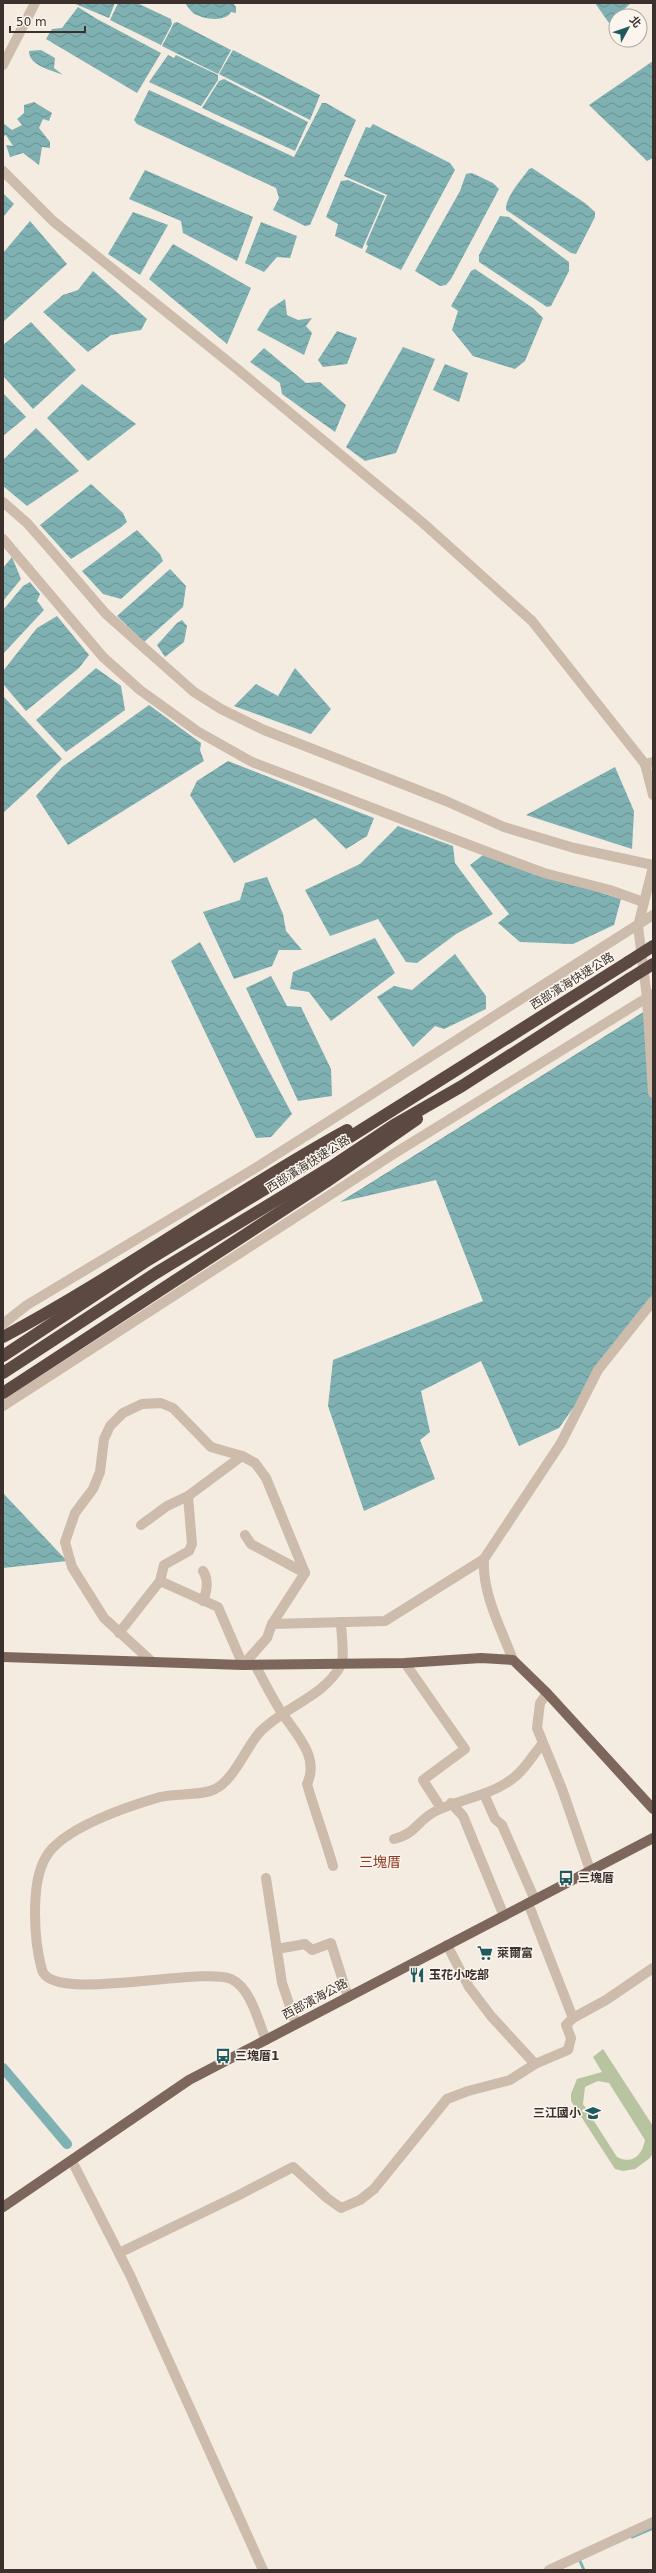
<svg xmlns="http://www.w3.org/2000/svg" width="656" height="2573" font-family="'DejaVu Sans','Noto Sans TC',sans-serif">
<defs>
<pattern id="water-waves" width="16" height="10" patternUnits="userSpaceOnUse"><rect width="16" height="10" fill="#7fb0b2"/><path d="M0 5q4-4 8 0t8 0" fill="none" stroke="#699091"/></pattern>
</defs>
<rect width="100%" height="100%" fill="#f4ebe1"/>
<!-- grass -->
<path fill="#b8c4a0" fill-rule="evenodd" d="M 603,2049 L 653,2126 L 653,2153 L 650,2158 L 635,2169 L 623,2171 L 615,2169 L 571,2101 L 571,2094 L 577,2079 L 602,2072 L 593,2057 ZM 598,2081 L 609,2083 L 645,2140 C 642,2155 633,2165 617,2157 L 583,2104 L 585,2087 Z"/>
<!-- water -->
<g fill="url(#water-waves)">
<polygon points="73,3 115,3 109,18"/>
<polygon points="118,3 137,3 171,19 172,24 161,45 110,20"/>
<path d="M 185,3 L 233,3 L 236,7 L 236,13 L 231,12 C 225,23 202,19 193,13 C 190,10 187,6 185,3 Z"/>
<polygon points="595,3 631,3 609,23"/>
<polygon points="78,7 97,19 161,53 137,93 46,39 52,29 62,28"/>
<polygon points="177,22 231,50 218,74 162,46 174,23"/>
<path d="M 41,50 L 55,58 L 54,68 L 63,75 C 52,70 29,66 29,51 Z"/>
<polygon points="233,50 320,95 310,120 219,74"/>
<polygon points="168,55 174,58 176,55 218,75 218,80 201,106 149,82"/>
<polygon points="653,61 653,158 647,161 589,105"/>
<polygon points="224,79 308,122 295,151 202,108 219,81"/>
<polygon points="149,90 294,157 322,103 326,103 356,120 310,225 305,226 273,210 279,198 276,188 137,124 134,120"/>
<polygon points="34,102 52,113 49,121 43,119 39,128 50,142 50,148 42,147 39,165 23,153 10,157 6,145 13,146 6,135 3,136 3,123 12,130 22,125 17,119 24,113 24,105"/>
<polygon points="373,124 450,163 455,170 401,270 365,252 368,246 366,244 387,195 344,176 366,127 370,128"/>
<path d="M 532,168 L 585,203 L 595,212 L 595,217 L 576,254 L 571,253 L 506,210 C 505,197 522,179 529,169 Z"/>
<polygon points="145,170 253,217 237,261 183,233 181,221 129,199"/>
<polygon points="472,173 493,183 499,189 451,279 446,285 440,286 415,271 460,191 466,174"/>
<polygon points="348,180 385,196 362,249 335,236 338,224 326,217 341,181"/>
<polygon points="3,193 14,204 3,217"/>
<polygon points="133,212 168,225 140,275 108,254"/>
<polygon points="500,216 509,217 569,262 569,271 551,306 547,307 479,262 479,255"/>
<polygon points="30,221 67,264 3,322 3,253"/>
<polygon points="261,222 297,236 290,258 277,257 264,272 245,263"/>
<polygon points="173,244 251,288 227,344 149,279"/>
<polygon points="475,269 533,308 543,318 525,361 515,369 473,356 452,330 458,311 451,306 471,271"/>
<polygon points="93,271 147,319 141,330 111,335 88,352 43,312 63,295 78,290"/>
<polygon points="285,299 287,315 298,320 312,318 306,326 312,333 304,355 257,330 270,309"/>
<polygon points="31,322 76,370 33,409 3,376 3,345"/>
<polygon points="337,331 357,338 347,364 323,367 318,360"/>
<polygon points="403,347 435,359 396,453 365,461 346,447"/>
<polygon points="264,348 306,383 320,382 346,405 335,432 282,394 280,383 250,362"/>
<polygon points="445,364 468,373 459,402 433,390"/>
<polygon points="82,384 136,424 88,461 47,418"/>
<polygon points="3,393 26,417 3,436"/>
<polygon points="36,428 79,471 27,506 3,486 3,460"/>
<polygon points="91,484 123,513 127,522 120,528 71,559 40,525"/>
<polygon points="137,530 160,554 163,561 121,599 103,594 82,571"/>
<polygon points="12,557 21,579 3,601 3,568"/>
<polygon points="170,569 186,586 183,607 144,642 117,616"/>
<polygon points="30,582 40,594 37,601 44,610 3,654 3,610 23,586"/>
<polygon points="57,616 89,655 79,668 26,711 3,684 3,671 37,628"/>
<polygon points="182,620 187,626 184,642 165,657 157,645 177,623"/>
<polygon points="96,668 121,686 125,710 66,752 36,720"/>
<polygon points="295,668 331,709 311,734 234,706 256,684 278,696"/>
<polygon points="3,696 62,759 3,813"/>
<polygon points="149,705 201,743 200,750 204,761 68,845 36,796 62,767"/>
<polygon points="228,761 374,818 367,836 346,849 315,818 234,863 190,795 197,781"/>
<polygon points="615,767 634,811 632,849 526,815"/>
<polygon points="398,826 453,846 455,863 493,914 456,934 417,963 406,962 378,919 330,936 305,890 360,864"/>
<polygon points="483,855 621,899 614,925 573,944 520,942 498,923 509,914 470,865"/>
<polygon points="267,877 283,914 286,931 302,950 279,950 272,966 234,979 203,912 240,900 245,883"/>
<polygon points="375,938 395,973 331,1021 309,992 290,989 293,972"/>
<polygon points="200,942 292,1114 271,1137 256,1138 171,961"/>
<polygon points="455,954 486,996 486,1009 444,1029 435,1026 413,1047 377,997 394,986 412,990"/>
<polygon points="271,976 287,1006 301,1007 331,1069 332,1096 298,1101 246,988"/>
<polygon points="653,1006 653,1295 559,1428 519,1446 481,1361 421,1391 430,1432 420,1440 435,1479 364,1511 328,1406 333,1360 483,1301 436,1180 340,1202"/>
<polygon points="3,1493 67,1561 3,1568"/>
</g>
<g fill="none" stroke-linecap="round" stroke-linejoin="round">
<!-- stream -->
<g stroke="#7fb0b2" stroke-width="3">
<polyline points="632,2537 653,2528"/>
<polyline points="580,2561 584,2570"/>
</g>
<!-- canal -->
<polyline stroke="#7fb0b2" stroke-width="10" points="3,2068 67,2144"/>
<!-- minor -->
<g stroke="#cdbbac" stroke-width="10">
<polyline points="3,65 35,3"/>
<polyline points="3,171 53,221 236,368 423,523 532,621 645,764 653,762"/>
<polyline points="3,502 27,523 50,549 106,614 194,692 221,709 264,730 446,801 504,827 574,848 653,865"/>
<polyline points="3,539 103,657 140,690 197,731 252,762 493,854 544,873 610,890 643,902"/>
<polyline points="645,764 653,795"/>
<polyline points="653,867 638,926 647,998 653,1093"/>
<polyline points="3,1324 27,1305 257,1167 653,915"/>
<polyline points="3,1406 395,1153 653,994"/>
<polyline points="141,1525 167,1506 188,1496"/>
<polyline points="245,1535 251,1544 305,1573"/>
<path d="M 203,1571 C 209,1580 207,1591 203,1601"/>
<polyline points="272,1624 385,1621 484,1559"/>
<polyline points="119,1633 160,1581 164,1565 189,1551 192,1544 188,1496 242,1456"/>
<polyline points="150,1660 104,1618 72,1567 65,1542 75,1513 93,1489 100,1472 104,1439 110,1426 123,1413 142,1404 161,1403 173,1408 211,1447 242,1456 255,1463 266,1478 305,1573 272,1624 267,1638 243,1665 218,1607 160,1581"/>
<path d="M 513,1660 C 501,1628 482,1594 484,1559 L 561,1443 L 598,1370 L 653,1301"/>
<polyline points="405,1663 465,1749 423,1780 441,1808"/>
<path d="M 255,1665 C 264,1681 272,1698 282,1713 C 296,1734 320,1757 307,1784 C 315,1812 325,1838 333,1866"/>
<polyline points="547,1693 540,1703 537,1728 562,1789 590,1870"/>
<polyline points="484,1794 495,1819 502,1825 535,1900"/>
<polyline points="451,1803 463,1816 504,1916"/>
<path d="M 394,1839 C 417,1833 416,1822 434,1812 C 460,1798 494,1796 517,1775 C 526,1767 534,1754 542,1744"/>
<polyline points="266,1878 282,1983 296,2024"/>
<polyline points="528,1903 573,2018"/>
<polyline points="447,1945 469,1987 491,2016 535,2064"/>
<polyline points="277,1949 305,1944 312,1950 331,1943 348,1997"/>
<path d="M 266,2040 C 258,2021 251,1988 231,1979 C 201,1966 52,2004 42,1970 C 34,1942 30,1883 46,1857 C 62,1828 129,1806 160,1797 C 176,1793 202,1796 215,1789 C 233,1781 246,1748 259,1733 C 283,1707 324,1697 341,1665 C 345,1658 341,1632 341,1622"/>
<polyline points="72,2161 130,2275 263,2570"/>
<polyline points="119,2253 239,2195 293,2167 327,2198 341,2208 360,2200 374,2189 447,2099 468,2091 510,2080 535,2064 568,2050 571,2038 566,2025 573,2018 606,2000 653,1968"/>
<polyline points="549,2570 653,2522"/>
</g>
<!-- major -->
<g stroke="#7d675c" stroke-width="10">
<polyline points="3,1657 243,1665 405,1663 481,1658 513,1660 547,1693 653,1809"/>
<polyline points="3,2207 189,2080 653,1838"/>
</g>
<!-- highway -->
<g stroke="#5c4a42" stroke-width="12">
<path d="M 3,1337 C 121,1274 230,1194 347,1130"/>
<polyline points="3,1356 148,1260 323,1154 628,962"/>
<polyline points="3,1373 156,1273 331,1167 394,1125 462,1086 629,979"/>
<polyline points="3,1393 326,1182 417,1119"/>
</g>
<!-- highway-bridge -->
<g stroke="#5c4a42" stroke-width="12">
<polyline points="628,962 653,946"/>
<polyline points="629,979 653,964"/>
</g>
</g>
<!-- icons -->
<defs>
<symbol id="bus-bare" viewBox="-9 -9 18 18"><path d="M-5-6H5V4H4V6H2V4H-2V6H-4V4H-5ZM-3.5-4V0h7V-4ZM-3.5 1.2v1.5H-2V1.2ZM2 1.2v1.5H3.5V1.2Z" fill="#1f5a5e" stroke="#fbf5ee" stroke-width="2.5" paint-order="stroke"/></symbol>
<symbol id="supermarket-bare" viewBox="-9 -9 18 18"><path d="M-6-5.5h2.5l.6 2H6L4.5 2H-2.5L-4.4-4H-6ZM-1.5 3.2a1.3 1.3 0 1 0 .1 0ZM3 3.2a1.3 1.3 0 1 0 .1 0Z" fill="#1f5a5e" stroke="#fbf5ee" stroke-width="2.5" paint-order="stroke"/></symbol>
<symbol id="restaurant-bare" viewBox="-9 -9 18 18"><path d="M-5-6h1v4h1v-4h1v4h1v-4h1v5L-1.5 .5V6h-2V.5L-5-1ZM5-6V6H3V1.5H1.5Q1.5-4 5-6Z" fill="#1f5a5e" stroke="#fbf5ee" stroke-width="2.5" paint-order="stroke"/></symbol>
<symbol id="school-bare" viewBox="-9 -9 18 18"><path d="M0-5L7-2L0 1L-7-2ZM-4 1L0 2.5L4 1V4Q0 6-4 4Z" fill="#1f5a5e" stroke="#fbf5ee" stroke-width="2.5" paint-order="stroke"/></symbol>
</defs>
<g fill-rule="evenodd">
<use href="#bus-bare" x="555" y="1867" width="22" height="22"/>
<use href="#supermarket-bare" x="474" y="1942" width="22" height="22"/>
<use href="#restaurant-bare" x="406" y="1964" width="22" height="22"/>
<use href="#bus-bare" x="212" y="2045" width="22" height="22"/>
<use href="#school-bare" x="582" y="2102" width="22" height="22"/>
</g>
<g text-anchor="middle" stroke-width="3" stroke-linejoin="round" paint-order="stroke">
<!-- street labels -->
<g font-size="12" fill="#3b302b" stroke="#fbf5ee">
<text transform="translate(572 981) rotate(-32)" y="4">西部濱海快速公路</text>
<text transform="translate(308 1164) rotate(-32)" y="4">西部濱海快速公路</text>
<text transform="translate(315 1999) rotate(-28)" y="4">西部濱海公路</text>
</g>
<!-- poi labels -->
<g font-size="12" font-weight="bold" fill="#3b302b" stroke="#fbf5ee" text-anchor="start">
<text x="578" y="1882">三塊厝</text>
<text x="497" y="1957">萊爾富</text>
<text x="429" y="1979">玉花小吃部</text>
<text x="235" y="2060">三塊厝1</text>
<text x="581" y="2117" text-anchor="end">三江國小</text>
</g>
<!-- quarter labels -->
<g font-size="14" fill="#8c3b22" stroke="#fbf5ee">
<text x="380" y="1867">三塊厝</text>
</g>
</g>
<!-- border -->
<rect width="656" height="2573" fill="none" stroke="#3b302b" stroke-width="8"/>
<!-- north arrow -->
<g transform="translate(628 28) rotate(50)"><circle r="19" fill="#fbf5ee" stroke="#aea6a0"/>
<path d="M0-3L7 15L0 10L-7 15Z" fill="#1f5a5e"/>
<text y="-6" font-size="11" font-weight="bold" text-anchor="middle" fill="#3b302b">北</text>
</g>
<!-- scale -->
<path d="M10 26v6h75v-6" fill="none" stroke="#3b302b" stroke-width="2"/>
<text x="16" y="26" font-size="12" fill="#3b302b" stroke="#fbf5ee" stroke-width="3" paint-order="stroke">50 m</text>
</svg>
